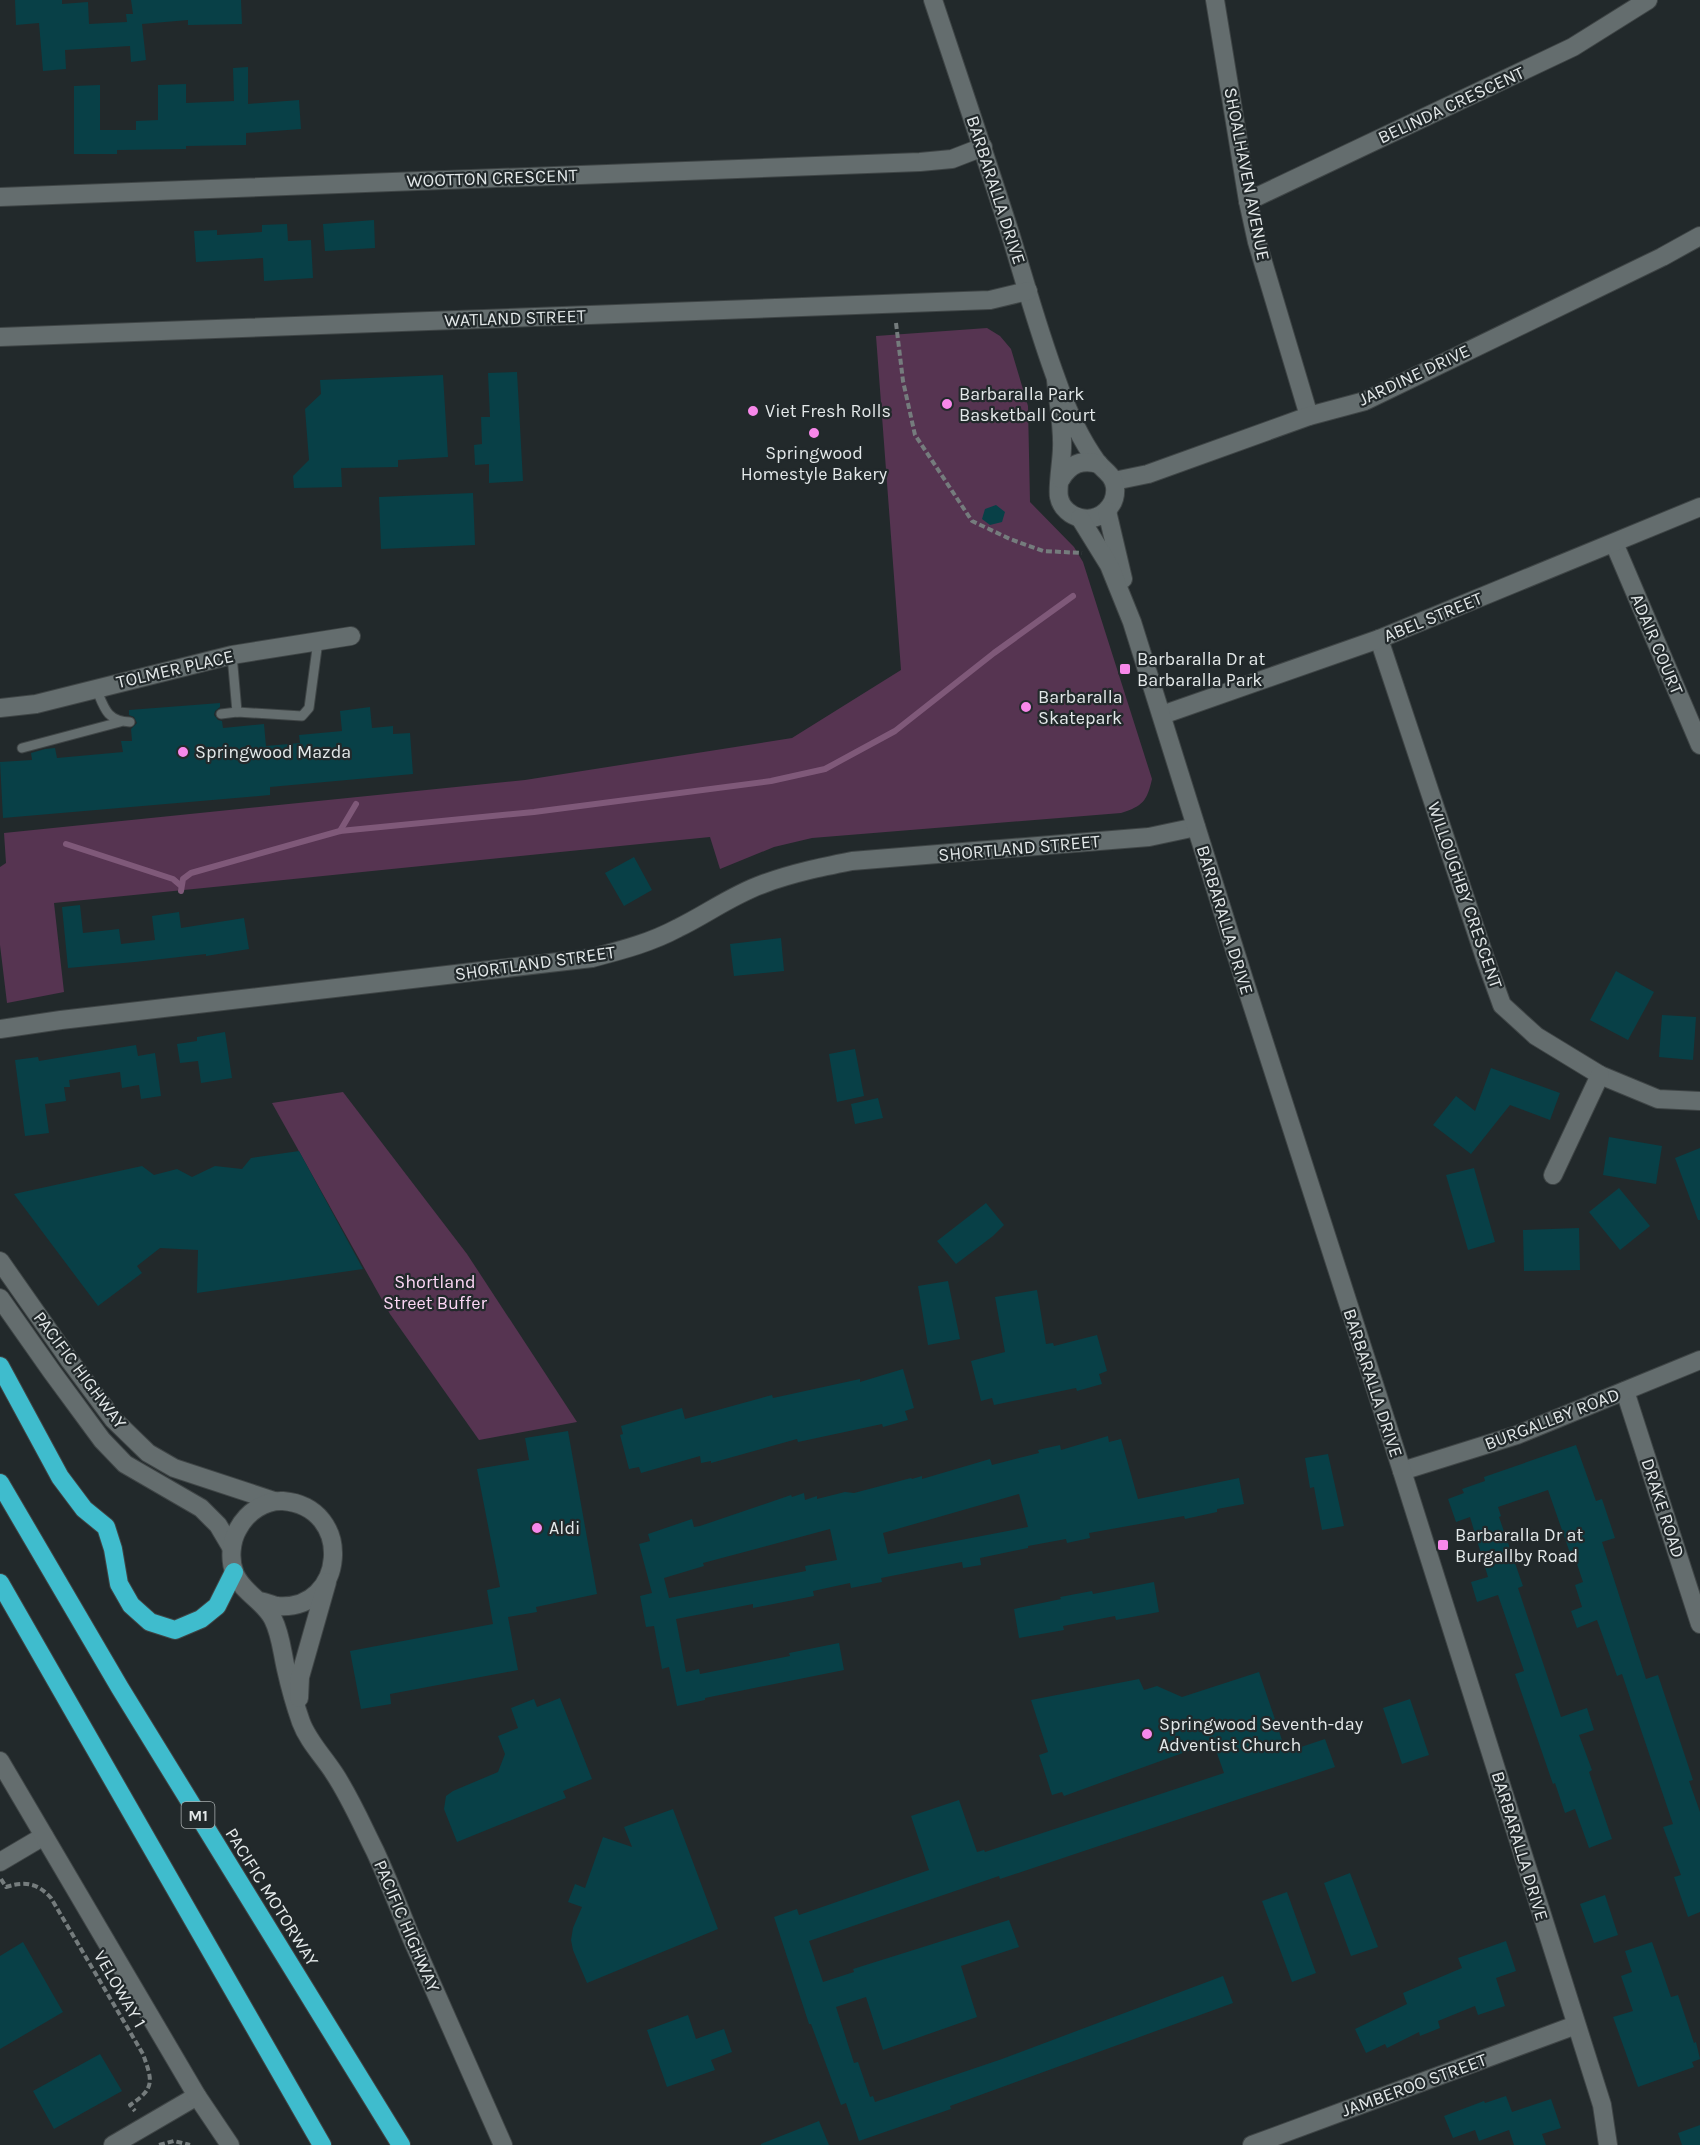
<svg xmlns="http://www.w3.org/2000/svg" width="1700" height="2145" font-family="Karla,sans-serif">
<rect width="100%" height="100%" fill="#22292b"/>
<!-- green -->
<g fill="#563451">
<path d="M 987,328 L 1000,336 L 1011,349 L 1028,406 L 1030,502 L 1074,547 L 1083,562 L 1152,779 C 1147,801 1143,806 1121,813 L 812,838 L 774,847 L 720,869 L 710,837 L 54,903 L 64,992 L 7,1003 L 0,945 L 0,867 L 6,863 L 4,833 L 525,780 L 792,738 L 901,670 L 876,336 Z"/>
<polygon points="343,1092 467,1254 577,1422 479,1440 390,1314 272,1103"/>
</g>
<g fill="none" stroke-linecap="round" stroke-linejoin="round">
<!-- stream -->
<g stroke="#7f5979" stroke-width="6">
<polyline points="340,831 356,804"/>
<polyline points="66,844 173,879 180,885"/>
<polyline points="181,891 183,879 191,873 340,831 534,812 771,781 825,769 895,731 994,653 1073,596"/>
</g>
</g>
<!-- building -->
<g fill="#084047" fill-rule="evenodd">
<polygon points="15,0 62,0 62,4 88,2 89,24 127,22 126,14 133,14 131,0 241,0 242,24 188,25 188,20 142,24 146,60 131,62 130,46 65,50 66,69 43,71 39,23 16,25"/>
<polygon points="248,67 248,104 299,100 301,129 246,133 246,145 186,146 186,149 117,150 117,154 74,154 74,86 100,85 100,130 136,130 136,121 158,120 158,85 186,84 186,103 234,101 233,68"/>
<polygon points="374,220 375,248 325,251 323,224"/>
<polygon points="287,224 288,241 311,240 313,278 264,281 263,258 196,262 194,231 217,230 217,235 262,232 262,225"/>
<polygon points="517,372 523,481 489,483 489,464 475,465 474,445 482,444 481,417 490,417 488,373"/>
<polygon points="443,375 448,457 398,460 398,467 341,468 342,487 294,488 293,476 309,460 305,409 321,394 320,380"/>
<polygon points="473,493 475,545 381,549 379,497"/>
<polygon points="996,505 1005,512 1002,522 990,525 982,519 985,509"/>
<polygon points="220,703 220,707 215,711 214,715 218,720 222,721 223,728 264,724 266,746 300,743 299,735 342,731 340,711 370,707 372,728 393,726 393,734 410,733 413,774 270,787 270,795 3,818 0,762 32,760 31,753 45,749 55,748 57,758 123,752 121,741 132,741 131,729 137,723 134,717 129,715 129,710"/>
<polygon points="634,857 652,890 624,906 605,873"/>
<polygon points="80,905 83,933 119,929 121,944 155,940 152,916 179,912 181,928 244,918 249,949 206,956 206,954 135,962 68,968 62,907"/>
<polygon points="781,938 784,971 734,976 730,944"/>
<polygon points="1616,971 1654,992 1628,1040 1590,1020"/>
<polygon points="1662,1015 1696,1017 1693,1060 1659,1057"/>
<polygon points="225,1032 232,1078 201,1083 198,1061 180,1063 177,1044 197,1041 197,1037"/>
<polygon points="136,1045 138,1056 155,1053 161,1096 141,1099 139,1085 122,1088 120,1072 69,1080 70,1087 64,1087 66,1101 45,1104 49,1133 25,1136 15,1060 38,1057 39,1061"/>
<polygon points="855,1049 864,1096 837,1102 829,1054"/>
<polygon points="1491,1068 1560,1093 1550,1120 1510,1105 1471,1154 1433,1125 1456,1096 1475,1111"/>
<polygon points="878,1098 883,1118 855,1124 851,1104"/>
<polygon points="1609,1137 1662,1146 1656,1184 1603,1175"/>
<polygon points="1700,1148 1700,1220 1698,1220 1675,1158"/>
<polygon points="299,1151 363,1269 197,1293 198,1250 160,1248 137,1266 142,1273 98,1306 14,1194 142,1166 154,1175 177,1169 192,1177 215,1166 242,1169 251,1158"/>
<polygon points="1474,1168 1495,1242 1468,1250 1446,1175"/>
<polygon points="1619,1188 1650,1226 1620,1250 1589,1212"/>
<polygon points="986,1203 1004,1225 993,1236 956,1264 937,1241"/>
<polygon points="1579,1228 1580,1270 1524,1271 1523,1230"/>
<polygon points="948,1281 960,1339 928,1345 918,1286"/>
<polygon points="1037,1290 1046,1344 1053,1343 1054,1346 1097,1335 1107,1371 1099,1374 1102,1384 1077,1391 1076,1388 994,1405 992,1398 981,1401 971,1361 1005,1352 995,1297"/>
<polygon points="903,1369 914,1408 905,1411 908,1420 883,1427 882,1424 798,1442 797,1439 711,1463 711,1461 701,1463 700,1456 641,1473 639,1467 629,1469 620,1435 623,1434 621,1426 682,1408 685,1419 772,1395 773,1398 860,1379 860,1382"/>
<polygon points="568,1431 597,1594 536,1607 537,1612 508,1617 518,1670 390,1694 391,1704 361,1709 350,1651 493,1624 487,1590 500,1587 477,1469 529,1460 525,1438"/>
<path d="M 1108,1436 L 1109,1442 L 1121,1439 L 1138,1499 L 1239,1478 L 1244,1504 L 1217,1509 L 1217,1512 L 1185,1519 L 1184,1516 L 1089,1533 L 1090,1538 L 1067,1543 L 1066,1539 L 1028,1546 L 1028,1548 L 980,1558 L 981,1565 L 963,1568 L 962,1562 L 881,1578 L 882,1582 L 851,1588 L 850,1583 L 813,1591 L 814,1596 L 753,1608 L 753,1604 L 676,1619 L 686,1672 L 699,1669 L 700,1674 L 790,1656 L 789,1653 L 839,1643 L 844,1670 L 705,1698 L 705,1700 L 677,1706 L 669,1667 L 662,1669 L 654,1626 L 646,1627 L 640,1596 L 652,1593 L 639,1544 L 650,1541 L 648,1534 L 692,1519 L 694,1527 L 700,1526 L 791,1495 L 792,1497 L 804,1493 L 805,1500 L 817,1496 L 817,1499 L 845,1492 L 854,1493 L 911,1478 L 912,1479 L 922,1476 L 922,1479 L 990,1459 L 992,1465 L 1039,1453 L 1038,1450 L 1060,1445 L 1061,1450 ZM 1019,1494 L 1028,1527 L 888,1554 L 883,1533 ZM 830,1529 L 837,1560 L 805,1566 L 806,1571 L 669,1598 L 664,1578 L 704,1566 L 703,1563 Z"/>
<polygon points="1576,1445 1596,1501 1602,1499 1615,1538 1602,1542 1646,1679 1658,1675 1693,1780 1689,1781 1700,1812 1700,1912 1688,1917 1674,1877 1681,1875 1663,1827 1673,1824 1622,1674 1617,1676 1597,1620 1577,1628 1571,1611 1582,1607 1575,1585 1583,1582 1573,1552 1570,1553 1548,1490 1498,1507 1501,1516 1499,1517 1523,1586 1518,1588 1561,1717 1587,1708 1594,1730 1579,1735 1592,1770 1589,1772 1612,1839 1589,1848 1575,1809 1565,1813 1555,1783 1553,1784 1515,1674 1524,1671 1498,1595 1477,1602 1471,1582 1488,1577 1470,1517 1456,1522 1448,1499 1464,1493 1462,1489 1485,1481 1484,1477"/>
<polygon points="1328,1454 1344,1526 1322,1530 1314,1487 1310,1488 1305,1458"/>
<polygon points="1154,1582 1159,1612 1116,1620 1115,1616 1063,1626 1064,1630 1019,1638 1014,1609 1061,1599 1060,1597 1092,1591 1093,1594"/>
<polygon points="1259,1672 1286,1752 1325,1739 1335,1767 1000,1879 999,1876 809,1941 823,1982 854,1972 853,1969 1009,1920 1019,1947 961,1966 977,2017 883,2050 866,1997 836,2007 854,2063 858,2062 870,2097 873,2096 875,2102 1002,2059 1223,1976 1233,2003 950,2106 951,2109 859,2141 846,2103 841,2105 811,2024 809,2024 774,1917 797,1909 799,1915 929,1870 911,1816 959,1800 977,1852 984,1850 985,1852 1224,1773 1213,1742 1064,1796 1062,1792 1052,1795 1039,1755 1048,1752 1031,1700 1139,1679 1144,1690 1157,1686 1182,1697"/>
<polygon points="560,1698 592,1779 563,1791 566,1798 457,1842 444,1809 446,1796 453,1791 498,1772 505,1754 498,1736 518,1728 511,1708 534,1699 537,1707"/>
<polygon points="1410,1699 1429,1755 1402,1764 1383,1708"/>
<polygon points="673,1809 718,1929 587,1983 573,1950 571,1940 573,1928 582,1907 568,1902 575,1884 585,1888 603,1837 632,1847 624,1827"/>
<polygon points="1350,1873 1378,1947 1351,1956 1324,1883"/>
<polygon points="1287,1892 1316,1973 1292,1982 1262,1901"/>
<polygon points="1605,1895 1618,1935 1594,1943 1580,1904"/>
<polygon points="1506,1941 1516,1971 1496,1978 1505,2006 1478,2015 1475,2006 1438,2021 1440,2028 1420,2036 1419,2032 1387,2048 1385,2044 1366,2053 1355,2029 1407,2004 1403,1993 1462,1968 1458,1958"/>
<polygon points="23,1942 63,2012 0,2049 0,1956"/>
<polygon points="1652,1942 1671,1997 1678,1995 1694,2043 1696,2042 1700,2059 1692,2062 1694,2067 1638,2087 1613,2017 1633,2011 1621,1976 1632,1972 1625,1951"/>
<polygon points="688,2015 696,2039 724,2029 732,2052 711,2060 715,2070 667,2087 647,2030"/>
<polygon points="100,2054 122,2091 54,2129 33,2091"/>
<polygon points="1506,2096 1512,2112 1551,2099 1561,2128 1542,2134 1546,2145 1514,2145 1509,2130 1479,2141 1475,2130 1453,2138 1444,2116 1484,2101 1485,2103"/>
<polygon points="819,2121 829,2145 761,2145 761,2144"/>
<polygon points="1700,2125 1700,2145 1682,2145 1678,2133"/>
</g>
<g fill="none" stroke-linecap="round" stroke-linejoin="round">
<defs>
<g id="lane">
<polyline points="232,655 237,712"/>
<path d="M 96,688 C 104,707 106,721 130,722"/>
<polyline points="221,714 237,712 302,716 309,708 318,641"/>
<polyline points="22,748 120,722"/>
</g>
<g id="street">
<polyline points="1215,0 1248,201 1257,242 1309,416"/>
<polyline points="0,197 920,162 952,159 983,147"/>
<polyline points="1248,201 1573,47 1648,0"/>
<polyline points="1114,481 1148,474 1309,416 1365,401 1662,257 1700,236"/>
<polyline points="1614,543 1700,745"/>
<polyline points="1379,639 1485,958 1502,1005 1536,1036 1600,1075 1658,1099 1700,1101"/>
<polyline points="0,708 36,704 232,655 351,636"/>
<polyline points="1162,715 1379,639 1700,507"/>
<path d="M 0,1029 L 61,1020 L 592,958 C 622,950 650,943 678,928 C 707,914 732,895 763,884 C 792,873 822,867 852,861 L 1149,837 L 1196,827"/>
<polyline points="1553,1175 1600,1075"/>
<polyline points="1625,1391 1700,1624"/>
<polyline points="1402,1471 1517,1435 1700,1360"/>
<polyline points="0,1862 44,1836"/>
<polyline points="113,2145 197,2096"/>
<polyline points="1252,2145 1576,2025"/>
</g>
<g id="secondary">
<path d="M 933,0 C 959,78 985,155 1010,233 C 1025,282 1039,333 1057,381 C 1067,410 1079,437 1097,462 C 1104,471 1113,474 1115,487 C 1117,506 1100,522 1081,518 C 1071,516 1061,508 1059,497 C 1057,488 1062,460 1062,448 C 1063,426 1058,402 1056,380"/>
<polyline points="0,337 990,300 1028,291"/>
<path d="M 1061,479 C 1070,464 1082,459 1099,464"/>
<polyline points="1107,511 1123,579"/>
<polyline points="1080,518 1109,565 1132,622 1246,986 1402,1471 1602,2105 1608,2145"/>
<polyline points="0,1261 70,1361 113,1419 148,1453 174,1468 274,1501"/>
<polyline points="0,1298 52,1372 102,1440 125,1464 201,1508 218,1525 231,1547"/>
<path d="M 260,1601 C 265,1602 272,1605 277,1606 C 346,1612 355,1507 283,1501 C 265,1500 247,1512 238,1529 C 231,1541 229,1560 235,1574 C 243,1593 264,1601 273,1619 C 281,1635 282,1652 286,1669 C 290,1687 295,1705 301,1722 C 308,1741 323,1756 334,1773 C 350,1797 362,1825 375,1851 C 388,1879 399,1908 411,1937 C 442,2006 472,2076 503,2145"/>
<polyline points="299,1698 300,1677 327,1582"/>
<polyline points="0,1761 197,2096 230,2145"/>
</g>
<g id="highway">
<polyline points="0,1366 60,1477 84,1509 106,1527 113,1549 119,1584 131,1605 150,1622 175,1630 201,1619 217,1606 234,1572"/>
<polyline points="0,1483 120,1688 401,2145"/>
<polyline points="0,1583 322,2145"/>
</g>
</defs>
<!-- lane casing -->
<use href="#lane" stroke="#3f4546" stroke-width="11"/>
<!-- street casing -->
<use href="#street" stroke="#3f4546" stroke-width="20"/>
<!-- secondary casing -->
<use href="#secondary" stroke="#3f4546" stroke-width="20"/>
<!-- highway casing -->
<use href="#highway" stroke="#3f4546" stroke-width="20"/>
<!-- path -->
<g stroke="#757c7d" stroke-width="4" stroke-dasharray="6 3" stroke-linecap="butt">
<polyline points="896,323 903,381 915,435 972,521 1010,539 1043,551 1082,553"/>
<path d="M 1,1879 L 6,1887 C 25,1881 38,1883 51,1898 L 143,2054 C 152,2080 156,2088 130,2105 L 135,2111"/>
<polyline points="159,2145 174,2141 190,2145"/>
</g>
<!-- lane -->
<use href="#lane" stroke="#646d6e" stroke-width="9"/>
<!-- street -->
<use href="#street" stroke="#646d6e" stroke-width="18"/>
<!-- secondary -->
<use href="#secondary" stroke="#646d6e" stroke-width="18"/>
<!-- highway -->
<use href="#highway" stroke="#3fbccd" stroke-width="18"/>
</g>
<!-- markers -->
<g fill="#f888ea" stroke="#22292b" stroke-width="2">
<circle cx="947" cy="404" r="6"/>
<circle cx="753" cy="411" r="6"/>
<circle cx="814" cy="433" r="6"/>
<rect x="1119" y="663" width="12" height="12" rx="3"/>
<circle cx="1026" cy="707" r="6"/>
<circle cx="183" cy="752" r="6"/>
<circle cx="537" cy="1528" r="6"/>
<rect x="1437" y="1539" width="12" height="12" rx="3"/>
<circle cx="1147" cy="1734" r="6"/>
</g>
<g text-anchor="middle" stroke-width="4.5" stroke-linejoin="round" paint-order="stroke">
<!-- shield labels -->
<rect fill="#22292b" stroke="#a9afb0" stroke-width="1.5" x="181.5" y="1802" width="33" height="26" rx="4.5"/>
<g font-size="16" font-weight="bold" fill="#e3e8e9">
<text x="198" y="1821">M1</text>
</g>
<!-- street labels -->
<g font-size="18" fill="#e3e8e9" stroke="#22292b">
<text transform="translate(1451 105) rotate(-25)" y="6">BELINDA CRESCENT</text>
<text transform="translate(1247 174) rotate(79)" y="6">SHOALHAVEN AVENUE</text>
<text transform="translate(492 178) rotate(-2)" y="6">WOOTTON CRESCENT</text>
<text transform="translate(996 190) rotate(72)" y="6">BARBARALLA DRIVE</text>
<text transform="translate(515 318) rotate(-2)" y="6">WATLAND STREET</text>
<text transform="translate(1414 375) rotate(-25)" y="6">JARDINE DRIVE</text>
<text transform="translate(1433 617) rotate(-22)" y="6">ABEL STREET</text>
<text transform="translate(1657 644) rotate(67)" y="6">ADAIR COURT</text>
<text transform="translate(175 669) rotate(-13)" y="6">TOLMER PLACE</text>
<text transform="translate(1019 848) rotate(-5)" y="6">SHORTLAND STREET</text>
<text transform="translate(1465 895) rotate(71)" y="6">WILLOUGHBY CRESCENT</text>
<text transform="translate(1225 920) rotate(73)" y="6">BARBARALLA DRIVE</text>
<text transform="translate(535 963) rotate(-8)" y="6">SHORTLAND STREET</text>
<text transform="translate(80 1370) rotate(53)" y="6">PACIFIC HIGHWAY</text>
<text transform="translate(1373 1383) rotate(72)" y="6">BARBARALLA DRIVE</text>
<text transform="translate(1552 1419) rotate(-21)" y="6">BURGALLBY ROAD</text>
<text transform="translate(1663 1508) rotate(72)" y="6">DRAKE ROAD</text>
<text transform="translate(1520 1846) rotate(73)" y="6">BARBARALLA DRIVE</text>
<text transform="translate(272 1897) rotate(58)" y="6">PACIFIC MOTORWAY</text>
<text transform="translate(407 1926) rotate(67)" y="6">PACIFIC HIGHWAY</text>
<text transform="translate(120 1989) rotate(60)" y="6">VELOWAY 1</text>
<text transform="translate(1414 2085) rotate(-20)" y="6">JAMBEROO STREET</text>
</g>
<!-- poi labels -->
<g font-size="18" fill="#e3e8e9" stroke="#22292b" text-anchor="start">
<text x="959" y="400">Barbaralla Park<tspan x="959" dy="21">Basketball Court</tspan></text>
<text x="765" y="417">Viet Fresh Rolls</text>
<text x="814" y="459" text-anchor="middle">Springwood<tspan x="814" dy="21">Homestyle Bakery</tspan></text>
<text x="1137" y="665">Barbaralla Dr at<tspan x="1137" dy="21">Barbaralla Park</tspan></text>
<text x="1038" y="703">Barbaralla<tspan x="1038" dy="21">Skatepark</tspan></text>
<text x="195" y="758">Springwood Mazda</text>
<text x="549" y="1534">Aldi</text>
<text x="1455" y="1541">Barbaralla Dr at<tspan x="1455" dy="21">Burgallby Road</tspan></text>
<text x="1159" y="1730">Springwood Seventh-day<tspan x="1159" dy="21">Adventist Church</tspan></text>
</g>
<!-- park labels -->
<g font-size="18" fill="#fdd7f6" stroke="#22292b">
<text x="435" y="1288">Shortland<tspan x="435" dy="21">Street Buffer</tspan></text>
</g>
</g>
</svg>
